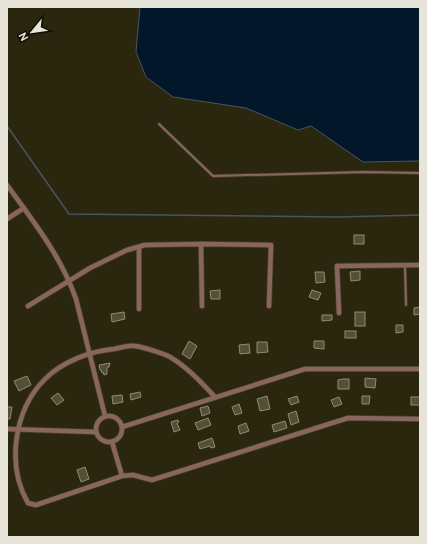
<svg xmlns="http://www.w3.org/2000/svg" width="427" height="544" font-family="Overpass,sans-serif">
<rect width="100%" height="100%" fill="#2b270f"/>
<!-- water -->
<polygon fill="#02182a" stroke="#47565e" points="140,7 420,7 420,161 363,162 311,126 298,130 246,108 173,97 146,77 136,52"/>
<g fill="none" stroke-linecap="round" stroke-linejoin="round">
<!-- stream -->
<polyline stroke="#47565e" stroke-width="1.5" points="7,126 69,214 338,217 420,215"/>
</g>
<!-- building -->
<g fill="#545037" stroke="#908b70">
<rect x="354" y="235" width="10" height="9"/>
<polygon points="360,271 360,280 351,281 350,272"/>
<polygon points="315,272 324,272 325,282 316,283"/>
<polygon points="220,290 220,299 211,299 210,291"/>
<polygon points="312,290 321,293 318,300 309,297"/>
<polygon points="420,307 420,314 414,315 414,308"/>
<polygon points="124,312 125,319 112,322 111,314"/>
<rect x="355" y="312" width="10" height="14"/>
<polygon points="322,315 332,315 332,320 322,321"/>
<polygon points="396,325 403,325 403,332 396,333"/>
<rect x="345" y="331" width="11" height="7"/>
<polygon points="189,341 197,346 190,359 182,354"/>
<polygon points="314,341 324,341 324,349 314,348"/>
<polygon points="257,342 267,342 268,352 257,353"/>
<polygon points="249,344 250,353 240,354 239,345"/>
<polygon points="110,363 109,367 107,368 107,374 104,375 103,372 102,373 101,370 100,370 99,365"/>
<polygon points="27,376 31,385 19,391 14,381"/>
<polygon points="365,378 376,379 375,388 365,387"/>
<polygon points="343,379 349,379 349,389 338,389 338,380"/>
<polygon points="140,392 141,397 131,400 130,394"/>
<polygon points="58,393 64,400 57,405 51,398"/>
<polygon points="122,395 123,402 113,404 112,396"/>
<polygon points="267,396 270,409 260,411 257,399"/>
<polygon points="297,396 299,402 291,405 288,399"/>
<polygon points="362,396 370,396 369,404 362,404"/>
<polygon points="339,397 342,404 334,407 331,400"/>
<rect x="411" y="397" width="9" height="8"/>
<polygon points="239,404 242,413 235,415 232,407"/>
<polygon points="208,406 210,413 202,416 200,408"/>
<polygon points="7,407 12,407 10,419 7,419"/>
<polygon points="296,411 299,422 291,425 288,414"/>
<polygon points="208,418 211,425 198,430 195,423"/>
<polygon points="178,420 179,422 177,423 180,430 174,432 171,422"/>
<polygon points="285,421 287,428 274,432 272,425"/>
<polygon points="246,423 249,431 240,434 238,426"/>
<polygon points="212,438 215,447 211,448 210,446 200,449 198,443"/>
<polygon points="85,467 89,479 81,482 77,470"/>
</g>
<g fill="none" stroke-linecap="round" stroke-linejoin="round">
<defs>
<g id="service">
<polyline points="159,124 213,176 365,172 420,173"/>
<polyline points="405,266 406,305"/>
</g>
<g id="minor">
<path d="M 7,185 C 33,221 61,256 76,299 L 105,416"/>
<polyline points="7,219 24,208"/>
<polyline points="201,244 202,306"/>
<polyline points="139,247 139,309"/>
<polyline points="28,306 90,268 127,250 145,245 201,244 271,245 269,306"/>
<polyline points="339,313 337,266 420,265"/>
<path d="M 215,397 C 201,382 187,367 170,357 C 163,353 142,347 135,346 C 128,345 120,348 114,349 C 90,351 62,362 45,379 C 14,410 6,465 28,503 L 36,505 L 122,476 L 133,475 L 152,480 L 348,418 L 420,419"/>
<circle cx="109" cy="429" r="13"/>
<polyline points="122,427 305,369 420,369"/>
<polyline points="7,429 96,432"/>
<polyline points="112,442 122,476"/>
</g>
</defs>
<!-- service casing -->
<use href="#service" stroke="#45422b" stroke-width="3.5"/>
<!-- minor casing -->
<use href="#minor" stroke="#45422b" stroke-width="6"/>
<!-- service -->
<use href="#service" stroke="#89655e" stroke-width="2"/>
<!-- minor -->
<use href="#minor" stroke="#89655e" stroke-width="4.5"/>
</g>
<!-- border -->
<rect width="427" height="544" fill="none" stroke="#e7e5d7" stroke-width="16"/>
<!-- north arrow -->
<g transform="translate(32 32) rotate(241)" stroke="#110f06" stroke-width="3" paint-order="stroke">
<path d="M0-3L7 15L0 10L-7 15Z" fill="#e7e5d7"/>
<text y="-6" font-size="11" font-weight="bold" text-anchor="middle" fill="#e7e5d7">N</text>
</g>
</svg>
